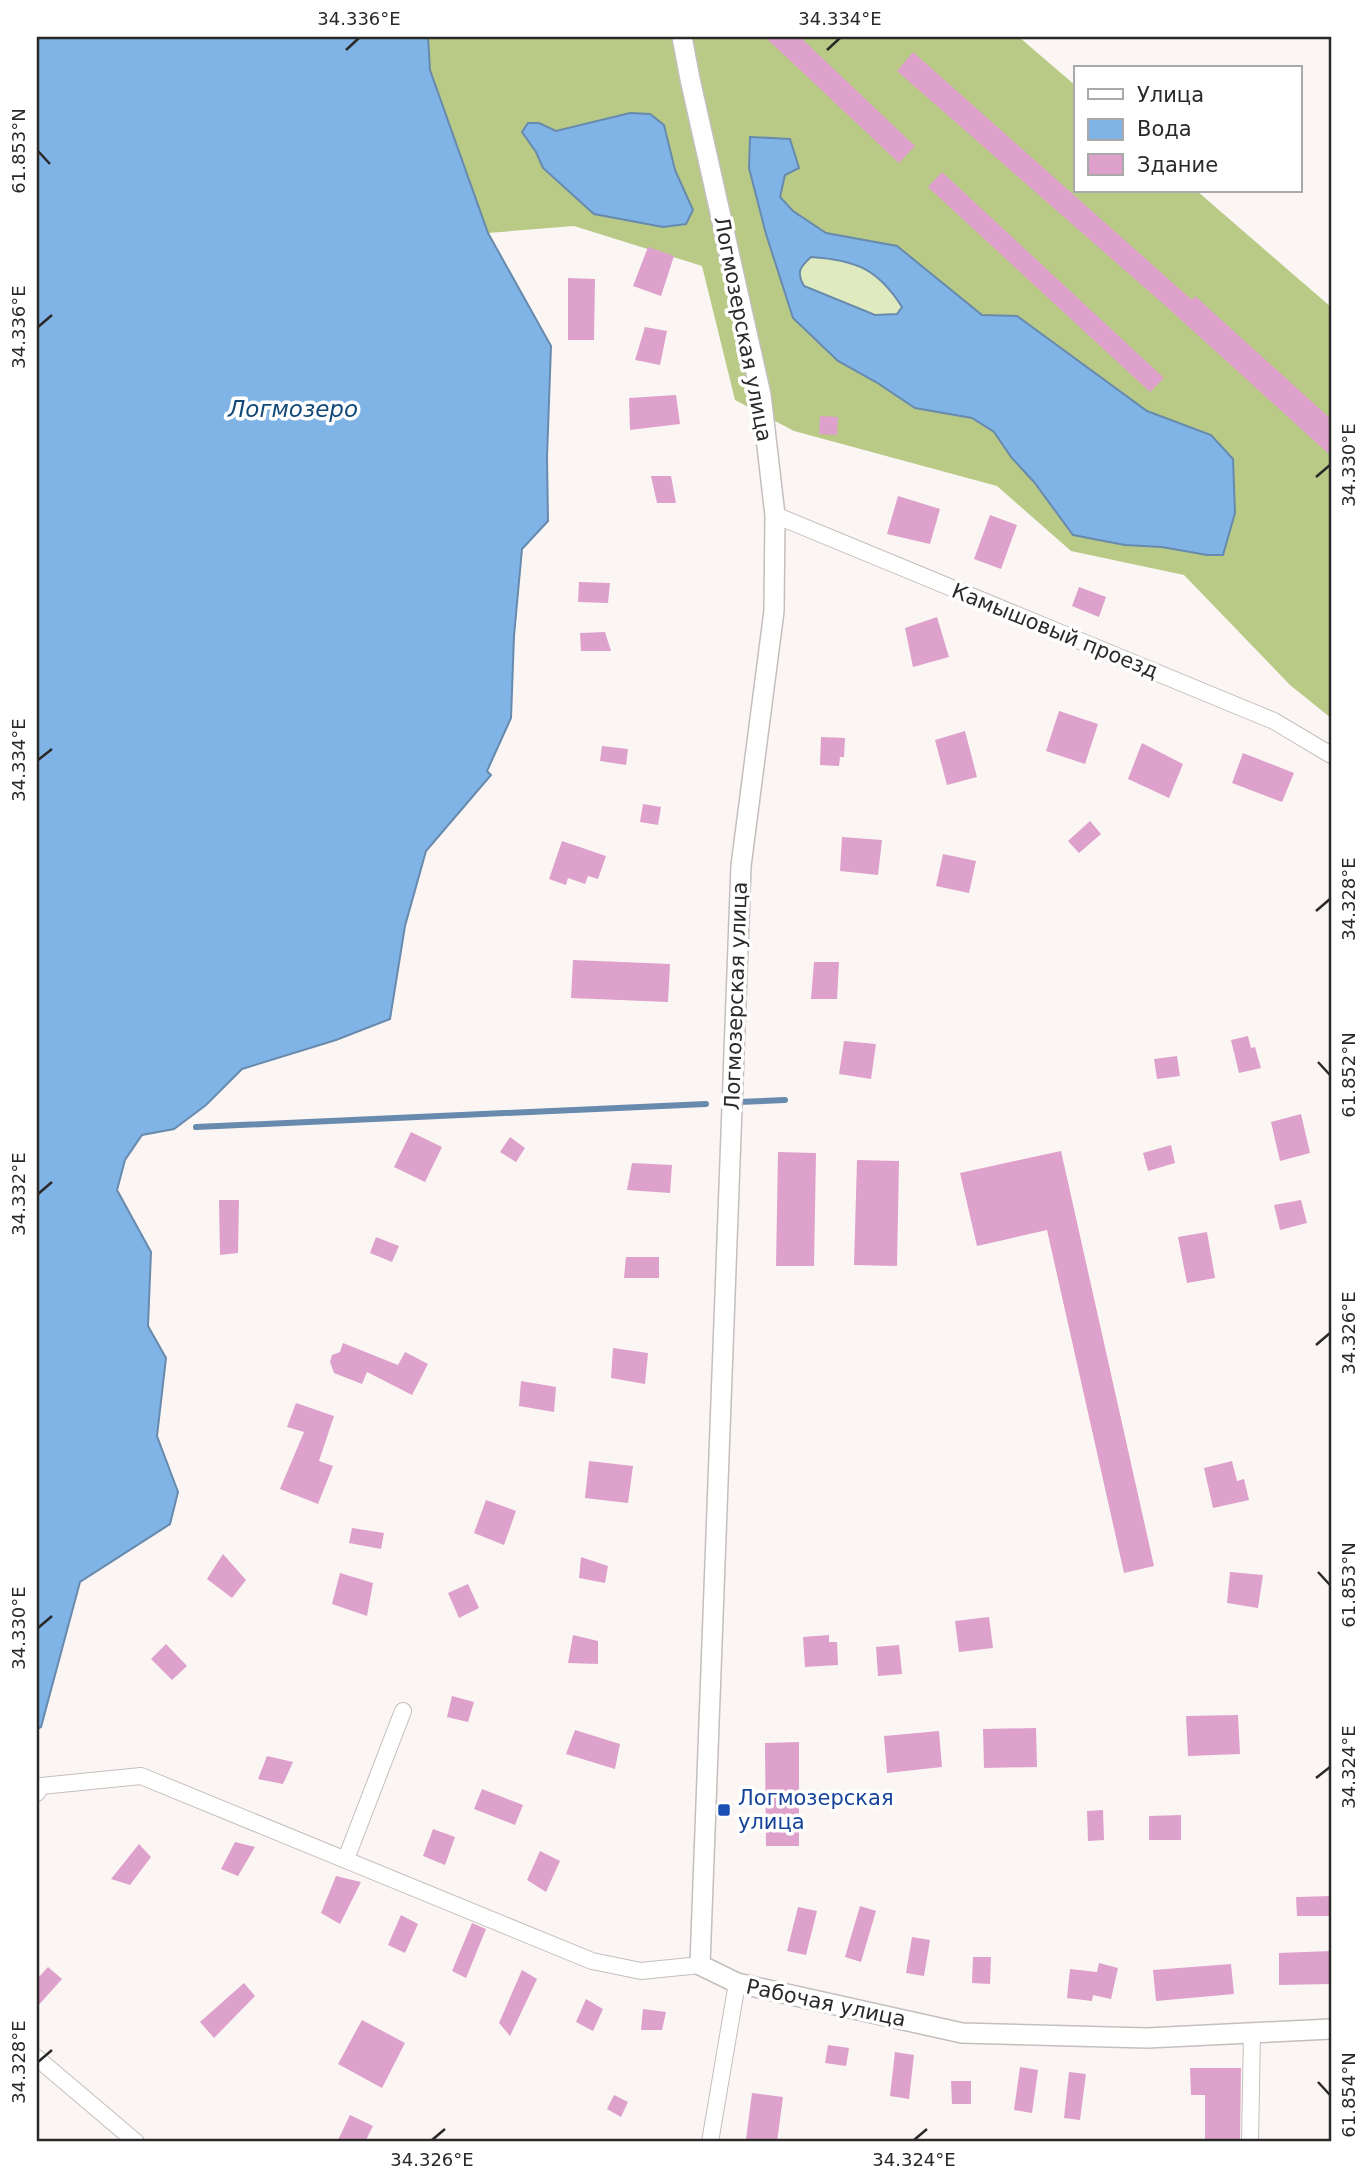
<svg xmlns="http://www.w3.org/2000/svg" width="1368" height="2179" font-family="'DejaVu Sans',sans-serif">
<rect width="100%" height="100%" fill="#fbf6f4"/>
<!-- green -->
<path fill="#dfebbe" d="M 811,257 C 834,259 863,263 882,279 C 890,286 896,297 903,306 L 897,314 L 875,315 L 804,286 C 796,272 800,267 811,257 Z"/>
<!-- forest -->
<path fill="#b9ca87" fill-rule="evenodd" d="M 428,37 L 1019,37 L 1076,86 L 1076,191 L 1197,191 L 1331,307 L 1331,718 L 1290,685 L 1184,575 L 1071,551 L 997,486 L 794,431 L 735,400 L 702,266 L 574,226 L 488,233 L 430,70 ZM 630,113 L 664,125 L 675,170 L 693,210 L 594,214 L 543,168 L 536,152 L 539,123 L 556,131 ZM 751,137 L 785,175 L 780,197 L 793,211 L 826,233 L 897,246 L 982,315 L 1017,316 L 1147,411 L 1211,435 L 1207,555 L 1162,547 L 1125,545 L 1034,482 L 1011,457 L 994,432 L 972,418 L 915,408 L 876,382 L 838,361 L 766,234 L 749,168 Z"/>
<!-- water -->
<g fill="#81b4e6" stroke="#678aad" stroke-width="2" fill-rule="evenodd">
<polygon points="37,37 428,37 430,70 488,233 551,346 547,457 548,521 522,549 514,636 511,718 487,771 491,775 426,851 405,926 390,1019 336,1040 242,1069 206,1105 174,1129 142,1135 125,1160 117,1190 151,1252 148,1326 166,1358 157,1436 178,1492 170,1524 80,1582 41,1727 37,1729"/>
<polygon points="630,113 650,114 664,125 675,170 693,210 686,224 663,227 594,214 543,168 536,152 522,132 528,123 539,123 556,131"/>
<path d="M 750,137 L 790,139 L 799,168 L 785,175 L 780,197 L 793,211 L 826,233 L 897,246 L 982,315 L 1017,316 L 1147,411 L 1211,435 L 1233,459 L 1235,513 L 1223,555 L 1207,555 L 1162,547 L 1125,545 L 1073,535 L 1034,482 L 1011,457 L 994,432 L 972,418 L 915,408 L 876,382 L 838,361 L 793,318 L 766,234 L 749,168 ZM 811,257 C 856,260 878,269 902,307 L 897,314 L 875,315 L 804,286 C 796,272 800,267 811,257 Z"/>
</g>
<g fill="none" stroke-linecap="round" stroke-linejoin="round">
<!-- stream -->
<g stroke="#678aad" stroke-width="6">
<polyline points="738,1102 785,1100"/>
<polyline points="196,1127 706,1104"/>
</g>
</g>
<!-- building -->
<g fill="#dea1cb">
<polygon points="765,37 800,37 915,146 899,163"/>
<polygon points="913,52 1192,300 1195,296 1331,419 1331,456 1168,308 897,71"/>
<polygon points="942,172 1164,378 1150,392 928,187"/>
<polygon points="648,247 674,256 661,296 633,286"/>
<polygon points="568,278 595,279 594,340 568,340"/>
<polygon points="645,327 667,331 660,365 635,360"/>
<polygon points="676,395 680,424 630,430 629,398"/>
<polygon points="820,416 838,417 837,435 819,434"/>
<polygon points="651,476 671,476 676,503 657,503"/>
<polygon points="898,496 940,509 930,544 887,534"/>
<polygon points="990,515 1017,525 1001,569 974,559"/>
<polygon points="579,582 610,583 608,603 578,602"/>
<polygon points="1079,587 1106,597 1099,617 1072,606"/>
<polygon points="937,617 949,657 913,667 905,628"/>
<polygon points="605,632 611,651 581,651 580,633"/>
<polygon points="1059,711 1098,724 1085,764 1046,751"/>
<polygon points="965,731 977,777 947,785 935,740"/>
<polygon points="821,737 845,738 844,757 840,757 839,766 820,765"/>
<polygon points="1142,743 1183,764 1169,798 1128,779"/>
<polygon points="602,746 628,749 626,765 600,761"/>
<polygon points="1243,753 1294,773 1282,802 1232,783"/>
<polygon points="643,804 661,807 658,825 640,822"/>
<polygon points="1090,821 1101,834 1079,853 1068,841"/>
<polygon points="842,837 882,840 878,875 840,871"/>
<polygon points="562,841 606,856 598,879 588,876 585,884 568,878 566,885 549,879"/>
<polygon points="943,854 976,861 969,893 936,886"/>
<polygon points="573,960 670,964 668,1002 571,998"/>
<polygon points="814,962 839,962 837,999 811,999"/>
<polygon points="1248,1036 1251,1048 1255,1047 1261,1068 1239,1073 1231,1040"/>
<polygon points="844,1041 876,1044 871,1079 839,1074"/>
<polygon points="1177,1056 1180,1076 1157,1079 1154,1059"/>
<polygon points="1301,1114 1310,1153 1280,1161 1271,1122"/>
<polygon points="411,1132 442,1147 425,1182 394,1167"/>
<polygon points="510,1137 525,1148 516,1162 500,1152"/>
<polygon points="1171,1145 1175,1163 1148,1171 1143,1153"/>
<polygon points="1061,1151 1154,1566 1124,1573 1047,1230 977,1246 960,1173"/>
<polygon points="778,1152 816,1153 814,1266 776,1266"/>
<polygon points="857,1160 899,1161 897,1266 854,1265"/>
<polygon points="632,1163 672,1165 670,1193 627,1190"/>
<polygon points="219,1200 239,1200 238,1253 220,1255"/>
<polygon points="1301,1200 1307,1223 1280,1230 1274,1205"/>
<polygon points="1207,1232 1215,1278 1187,1283 1178,1237"/>
<polygon points="376,1237 399,1246 392,1262 370,1253"/>
<polygon points="626,1257 659,1257 659,1278 624,1278"/>
<polygon points="343,1343 398,1365 405,1352 428,1364 412,1395 367,1372 362,1384 334,1373 330,1362 332,1355 340,1352"/>
<polygon points="613,1348 648,1353 645,1384 611,1378"/>
<polygon points="521,1381 556,1387 554,1412 519,1406"/>
<polygon points="296,1403 334,1416 319,1461 333,1466 318,1504 280,1489 304,1432 287,1427"/>
<polygon points="589,1461 633,1466 628,1503 585,1498"/>
<polygon points="1232,1461 1237,1481 1244,1479 1249,1500 1213,1508 1204,1468"/>
<polygon points="486,1500 516,1511 504,1545 474,1533"/>
<polygon points="352,1528 384,1533 381,1549 349,1543"/>
<polygon points="223,1554 246,1580 232,1598 207,1579"/>
<polygon points="581,1557 608,1566 605,1583 579,1578"/>
<polygon points="1230,1572 1263,1575 1258,1608 1227,1603"/>
<polygon points="340,1573 373,1583 367,1616 332,1604"/>
<polygon points="468,1584 479,1608 459,1618 448,1593"/>
<polygon points="989,1617 993,1648 959,1652 955,1621"/>
<polygon points="573,1635 598,1641 598,1664 568,1663"/>
<polygon points="829,1635 829,1642 837,1642 838,1665 805,1667 803,1637"/>
<polygon points="166,1644 187,1666 172,1680 151,1659"/>
<polygon points="899,1645 902,1674 878,1676 876,1647"/>
<polygon points="452,1696 474,1702 468,1722 447,1717"/>
<polygon points="1238,1715 1240,1754 1188,1756 1186,1716"/>
<polygon points="1036,1728 1037,1767 984,1768 983,1729"/>
<polygon points="575,1730 620,1744 615,1769 566,1754"/>
<polygon points="939,1731 942,1767 887,1773 884,1736"/>
<polygon points="799,1742 799,1846 766,1846 765,1743"/>
<polygon points="267,1756 293,1762 283,1784 258,1779"/>
<polygon points="482,1789 523,1805 515,1825 474,1809"/>
<polygon points="1103,1810 1104,1840 1088,1841 1087,1811"/>
<polygon points="1181,1815 1181,1840 1149,1840 1149,1816"/>
<polygon points="433,1829 455,1837 445,1865 423,1856"/>
<polygon points="235,1842 255,1847 238,1876 221,1869"/>
<polygon points="139,1844 151,1857 130,1885 111,1879"/>
<polygon points="540,1851 560,1861 546,1892 527,1880"/>
<polygon points="336,1876 361,1882 340,1924 321,1913"/>
<polygon points="1331,1896 1331,1916 1297,1916 1296,1897"/>
<polygon points="860,1906 876,1911 861,1962 845,1957"/>
<polygon points="798,1907 817,1911 806,1955 787,1951"/>
<polygon points="401,1915 418,1924 405,1953 388,1945"/>
<polygon points="472,1923 486,1929 466,1978 452,1971"/>
<polygon points="912,1937 930,1940 924,1976 906,1973"/>
<polygon points="1331,1951 1331,1984 1279,1985 1279,1953"/>
<polygon points="973,1957 991,1957 990,1984 972,1983"/>
<polygon points="1099,1963 1118,1968 1111,1999 1093,1995 1092,2001 1067,1998 1070,1969 1097,1972"/>
<polygon points="1231,1964 1234,1994 1156,2001 1153,1970"/>
<polygon points="48,1967 62,1979 37,2007 37,1979"/>
<polygon points="522,1970 537,1979 510,2036 499,2023"/>
<polygon points="244,1983 255,1996 214,2038 200,2022"/>
<polygon points="586,1999 603,2009 593,2031 576,2022"/>
<polygon points="643,2009 666,2012 662,2030 641,2030"/>
<polygon points="362,2020 405,2043 382,2088 338,2064"/>
<polygon points="828,2045 849,2048 846,2066 825,2063"/>
<polygon points="895,2052 914,2055 909,2099 890,2096"/>
<polygon points="1020,2067 1038,2070 1032,2113 1014,2110"/>
<polygon points="1190,2068 1241,2068 1240,2142 1205,2142 1205,2095 1191,2095"/>
<polygon points="1069,2072 1086,2074 1080,2120 1064,2118"/>
<polygon points="951,2081 971,2081 971,2104 952,2104"/>
<polygon points="752,2093 783,2097 777,2142 746,2139"/>
<polygon points="614,2095 628,2102 621,2117 607,2109"/>
<polygon points="350,2115 373,2126 365,2142 337,2142"/>
</g>
<g fill="none" stroke-linecap="round" stroke-linejoin="round">
<defs>
<g id="minor">
<polyline points="775,515 1274,721 1331,755"/>
<polyline points="37,1793 41,1786 141,1776 592,1961 641,1971 700,1965"/>
<polyline points="346,1859 403,1711"/>
<polyline points="37,2058 136,2142"/>
<polyline points="710,2142 737,1983"/>
<polyline points="1250,2142 1252,2032"/>
</g>
<polyline id="tertiary" points="682,37 690,79 761,395 775,515 774,611 741,866 700,1965 737,1983 962,2033 1147,2038 1331,2029"/>
</defs>
<!-- minor casing -->
<use href="#minor" stroke="#c4bfbd" stroke-width="18"/>
<!-- tertiary casing -->
<use href="#tertiary" stroke="#c4bfbd" stroke-width="22"/>
<!-- minor -->
<use href="#minor" stroke="#fff" stroke-width="16"/>
<!-- tertiary -->
<use href="#tertiary" stroke="#fff" stroke-width="19"/>
</g>
<!-- ticks -->
<path fill="none" stroke="#2b2928" stroke-width="2.5" d="M 346,50 L 359,38M 827,50 L 840,38M 38,151 L 50,164M 38,327 L 52,315M 1316,477 L 1330,465M 38,760 L 52,749M 1316,911 L 1330,899M 1318,1062 L 1330,1075M 38,1194 L 52,1182M 1316,1345 L 1330,1333M 1318,1572 L 1330,1585M 38,1628 L 52,1616M 1316,1778 L 1330,1767M 38,2062 L 52,2050M 1318,2082 L 1330,2095M 432,2140 L 445,2129M 914,2140 L 927,2129"/>
<!-- markers -->
<rect fill="#1a4fb4" stroke="#fff" stroke-width="2.5" x="717" y="1803" width="14" height="14" rx="3.5"/>
<g text-anchor="middle" stroke-width="7" stroke-linejoin="round" paint-order="stroke">
<!-- street labels -->
<g font-size="21" fill="#2b2928" stroke="#fff">
<text transform="translate(743 329) rotate(79)" y="7">Логмозерская улица</text>
<text transform="translate(1055 631) rotate(22)" y="7">Камышовый проезд</text>
<text transform="translate(736 996) rotate(-88)" y="7">Логмозерская улица</text>
<text transform="translate(826 2003) rotate(12)" y="7">Рабочая улица</text>
</g>
<!-- transit labels -->
<g font-size="21" fill="#164399" stroke="#fff" text-anchor="start">
<text x="738" y="1805">Логмозерская<tspan x="738" dy="24">улица</tspan></text>
</g>
<!-- water labels -->
<g font-size="23" font-style="italic" fill="#124978" stroke="#fff">
<text x="293" y="417">Логмозеро</text>
</g>
</g>
<!-- border -->
<rect width="1368" height="2179" fill="none" stroke="#ffffff" stroke-width="77"/>
<!-- legend -->
<rect x="1074" y="66" width="228" height="126" fill="#ffffff" stroke="#aaa9a9" stroke-width="2"/>
<rect x="1088" y="89" width="35" height="10" fill="#ffffff" stroke="#aaa9a9" stroke-width="2"/>
<text x="1137" y="102" font-size="21" fill="#2b2928">Улица</text>
<rect x="1088" y="119" width="35" height="21" fill="#81b4e6" stroke="#aaa9a9" stroke-width="2"/>
<text x="1137" y="136" font-size="21" fill="#2b2928">Вода</text>
<rect x="1088" y="154" width="35" height="21" fill="#dea1cb" stroke="#aaa9a9" stroke-width="2"/>
<text x="1137" y="172" font-size="21" fill="#2b2928">Здание</text>
<rect x="38" y="38" width="1292" height="2102" fill="none" stroke="#2b2928" stroke-width="2.5"/>
<g font-size="18" text-anchor="middle" fill="#2b2928">
<text x="359" y="25">34.336°E</text>
<text x="840" y="25">34.334°E</text>
<text transform="translate(19 151) rotate(-90)" y="6">61.853°N</text>
<text transform="translate(19 327) rotate(-90)" y="6">34.336°E</text>
<text transform="translate(1349 465) rotate(-90)" y="6">34.330°E</text>
<text transform="translate(19 760) rotate(-90)" y="6">34.334°E</text>
<text transform="translate(1349 899) rotate(-90)" y="6">34.328°E</text>
<text transform="translate(1349 1075) rotate(-90)" y="6">61.852°N</text>
<text transform="translate(19 1194) rotate(-90)" y="6">34.332°E</text>
<text transform="translate(1349 1333) rotate(-90)" y="6">34.326°E</text>
<text transform="translate(1349 1585) rotate(-90)" y="6">61.853°N</text>
<text transform="translate(19 1628) rotate(-90)" y="6">34.330°E</text>
<text transform="translate(1349 1767) rotate(-90)" y="6">34.324°E</text>
<text transform="translate(19 2062) rotate(-90)" y="6">34.328°E</text>
<text transform="translate(1349 2095) rotate(-90)" y="6">61.854°N</text>
<text x="432" y="2166">34.326°E</text>
<text x="914" y="2166">34.324°E</text>
</g>
</svg>
